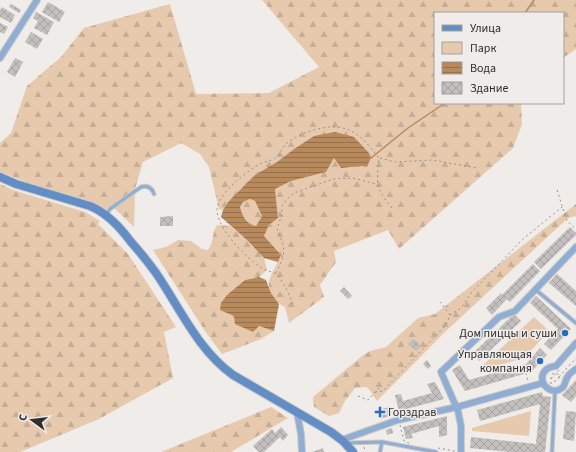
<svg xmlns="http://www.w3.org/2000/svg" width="576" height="452" font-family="'Source Sans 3',sans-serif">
<defs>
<pattern id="forest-firs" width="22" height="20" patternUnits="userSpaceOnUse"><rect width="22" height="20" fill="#e7c9ad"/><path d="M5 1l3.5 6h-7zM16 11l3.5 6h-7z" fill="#c6ad95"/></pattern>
<pattern id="water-rules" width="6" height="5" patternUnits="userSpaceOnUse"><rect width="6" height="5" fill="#b7895b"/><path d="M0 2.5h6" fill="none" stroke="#95704c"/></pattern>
<pattern id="building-cross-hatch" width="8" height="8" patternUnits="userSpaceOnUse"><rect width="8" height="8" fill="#c2bfbd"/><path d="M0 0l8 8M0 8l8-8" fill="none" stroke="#a7a4a3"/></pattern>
</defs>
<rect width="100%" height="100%" fill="#efecea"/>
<!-- forest -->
<g fill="url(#forest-firs)">
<path d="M 262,0 L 576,0 L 576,49 L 563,58 L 563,13 L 435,13 L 435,103 L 521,103 L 522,124 L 513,148 L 399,249 L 388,230 L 334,251 L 336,262 L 320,285 L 324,297 L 289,323 L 285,307 C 279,304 277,302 273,296 C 262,281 276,270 281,255 L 264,236 L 269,225 L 278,218 L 275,189 L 291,181 L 326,172 L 334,158 L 361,166 L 367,167 L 371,158 L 367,152 L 354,137 L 314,136 L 294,149 L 241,190 L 228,202 L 223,210 L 219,209 L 209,167 L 200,154 L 181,143 L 143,162 L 135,189 L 134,227 L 112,206 L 108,211 L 86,200 L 34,185 L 0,172 L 0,143 L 11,133 L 27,86 L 61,57 L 84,28 L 170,4 L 196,94 L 269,93 L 319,67 Z"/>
<polygon points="0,184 13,190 85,212 100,221 98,224 128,254 176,327 164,332 173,378 99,419 20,452 0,452"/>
<path d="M 250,199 L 255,201 L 262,216 L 256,226 C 246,224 243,217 240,207 L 243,202 Z"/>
<polygon points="576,204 576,216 568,218 446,331 377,401 369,389 366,387 355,388 345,401 339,413 329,416 314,407 313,397 362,356 370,351 386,347 418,318 435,314"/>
<path d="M 217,225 L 230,226 L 248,241 L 264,258 L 267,270 L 259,277 L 245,280 L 237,288 L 259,326 L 274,331 L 261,339 L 222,354 L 205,331 L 153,250 L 166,247 L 178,240 L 191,241 L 202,249 L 208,250 C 215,240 211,234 217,225 Z"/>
<polygon points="271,407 288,418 231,452 161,452"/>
</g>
<!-- park -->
<g fill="#e7c9ad">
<polygon points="534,317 549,331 524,358 481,370 480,368"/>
<polygon points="531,411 529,436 472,431 472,428"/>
</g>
<!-- water -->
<g fill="url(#water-rules)" fill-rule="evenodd">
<path d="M 335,132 L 354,137 L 368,152 L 371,158 L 367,167 L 361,166 L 341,168 L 334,158 L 326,172 L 291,181 L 275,189 L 278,218 L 269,225 L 264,236 L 281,255 L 278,262 L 264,258 L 248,241 L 221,217 L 223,210 L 228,202 L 255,175 L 277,162 L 294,149 L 314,136 ZM 250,199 L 255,201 L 262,216 L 256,226 C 246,224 243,217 240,207 L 243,202 Z"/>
<polygon points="259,277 266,280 271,293 279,304 274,331 259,326 253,332 235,324 234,316 220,310 221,303 227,295 245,280"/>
</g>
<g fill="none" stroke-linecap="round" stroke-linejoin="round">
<!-- stream -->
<g stroke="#b7895b" stroke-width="1.5">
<polyline points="525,13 534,0"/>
<polyline points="371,158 408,128 445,103"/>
</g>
</g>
<!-- building -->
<g fill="url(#building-cross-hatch)">
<polygon points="48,2 65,12 59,22 42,12"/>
<polygon points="11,4 21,10 19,13 9,7"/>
<polygon points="2,7 15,15 11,23 0,17 0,10"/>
<polygon points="36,12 54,22 47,35 34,28 38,21 33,18"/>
<polygon points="0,23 8,27 4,34 0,32"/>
<polygon points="31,32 43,39 37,49 25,42"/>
<polygon points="15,58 23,62 15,77 7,72"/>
<polygon points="173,216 173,226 160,226 160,217"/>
<polygon points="570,227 576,233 576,235 541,269 534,262"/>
<polygon points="533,264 540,271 510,302 507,299 492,315 486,308 501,293 502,295"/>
<polygon points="557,274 576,291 576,306 549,283"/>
<polygon points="344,287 352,296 348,299 340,291"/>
<polygon points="536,296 571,329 551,350 544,344 558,329 530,303"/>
<polygon points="514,314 521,321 479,361 472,354"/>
<polygon points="414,339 421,346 416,351 408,344"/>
<polygon points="540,348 547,355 531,372 465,391 452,370 460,365 469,380 526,364"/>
<polygon points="427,360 431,366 428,369 423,364"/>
<polygon points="576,380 576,396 571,402 562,395"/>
<polygon points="435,382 444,399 399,411 395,395 401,394 403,401 432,393 427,384"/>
<polygon points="542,392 543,396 551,397 545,452 510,452 470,448 471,437 536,444 540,404 480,421 477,410"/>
<polygon points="388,407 390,416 380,419 377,411"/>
<polygon points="566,411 576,412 574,441 563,439"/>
<polygon points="447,416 447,435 439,437 439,426 411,434 413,438 406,439 403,427"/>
<polygon points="281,427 288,435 283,441 280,437 264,452 259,452 253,446 272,429 275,433"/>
<polygon points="392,428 393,433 387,435 386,430"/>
<polygon points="323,448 324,452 312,452"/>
</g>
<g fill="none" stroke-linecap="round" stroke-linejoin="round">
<defs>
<g id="lane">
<path d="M 106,215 L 110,209 L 141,187 C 148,185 152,188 154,194"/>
<polyline points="536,290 576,323"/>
<polyline points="347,443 382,442 436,452"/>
<polyline points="380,452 382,442"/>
<polyline points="552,452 555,391"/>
</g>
<g id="street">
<polyline points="0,58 37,0"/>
<path d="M 543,383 C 540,373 546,367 556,366 L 576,343"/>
<path d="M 543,383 C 547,390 556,394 563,387 C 565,385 565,381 567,378 C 568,375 573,371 576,369"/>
<polyline points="297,412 301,434 302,452"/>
<polyline points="343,441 347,438 398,420 457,407 543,383"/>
<polyline points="461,452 461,426 458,411 441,372 499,317 515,311 576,247"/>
</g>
<path id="secondary" d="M 0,177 L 16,184 L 90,206 C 107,213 120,227 131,242 C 140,252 148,262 156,273 C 180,308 198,350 233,375 L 331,432 L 343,441 L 353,452"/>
</defs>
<!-- lane casing -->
<use href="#lane" stroke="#cdcac8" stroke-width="5"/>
<!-- street casing -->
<use href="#street" stroke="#cdcac8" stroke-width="8"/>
<!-- secondary casing -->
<use href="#secondary" stroke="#cdcac8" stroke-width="10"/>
<!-- path -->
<g stroke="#939190" stroke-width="1" stroke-dasharray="2 3" stroke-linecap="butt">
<polyline points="380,158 395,162 432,160 477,168"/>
<polyline points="557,190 567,221 576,229"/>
<path d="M 276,273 C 286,254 286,249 277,229 L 282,214 L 282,206 L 286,200 L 294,193 L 333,179 L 353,178 L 376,184"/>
<path d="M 293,304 C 289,294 284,283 277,275 C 272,271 265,271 260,267 C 245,256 218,230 217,210 C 216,195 249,169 262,163 C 266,161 270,161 274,159 C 279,156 281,150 285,145 C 294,135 317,128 330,127 C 355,126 365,141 379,158 C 377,185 374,186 392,208"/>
<polyline points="450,315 461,308 471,293 523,239 562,207"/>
<circle cx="555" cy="377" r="4"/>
<polyline points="526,373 528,381"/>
<polyline points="559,377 576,358"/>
<polyline points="551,384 551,379 559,370"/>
<polyline points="375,392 383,391 446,325 450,315 440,302"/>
<polyline points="358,396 368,400 379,388"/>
<polyline points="400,425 404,441 409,443"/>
<polyline points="364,447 365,452"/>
<polyline points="438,448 455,451"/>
</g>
<!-- lane -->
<use href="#lane" stroke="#90add3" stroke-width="3"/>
<!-- street -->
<use href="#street" stroke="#90add3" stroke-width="6"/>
<!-- secondary -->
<use href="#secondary" stroke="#628dc5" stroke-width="8"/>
</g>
<!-- markers -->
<g fill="#296cbd" stroke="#efecea" stroke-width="1.5">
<circle cx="565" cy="333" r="4"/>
<circle cx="540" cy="361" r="4"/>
<path d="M378 406h4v4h4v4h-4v4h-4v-4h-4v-4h4z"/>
</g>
<g text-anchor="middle" stroke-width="3" stroke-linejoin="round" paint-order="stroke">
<!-- poi labels -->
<g font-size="12" fill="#302f2e" stroke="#efecea" text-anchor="end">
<text x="557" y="337">Дом пиццы и суши</text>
<text x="532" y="358">Управляющая<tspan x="532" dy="14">компания</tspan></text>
<text x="388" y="416" text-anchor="start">Горздрав</text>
</g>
</g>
<!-- legend -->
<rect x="434" y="12" width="130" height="92" fill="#efecea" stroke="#a3a09f"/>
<rect x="442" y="25" width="20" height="6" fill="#628dc5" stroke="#a3a09f"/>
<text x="470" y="32" font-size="12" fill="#302f2e">Улица</text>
<rect x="442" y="42" width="20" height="12" fill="#e7c9ad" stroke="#a3a09f"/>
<text x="470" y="52" font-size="12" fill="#302f2e">Парк</text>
<rect x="442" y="62" width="20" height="12" fill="url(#water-rules)" stroke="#a3a09f"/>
<text x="470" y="72" font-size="12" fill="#302f2e">Вода</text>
<rect x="442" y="82" width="20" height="12" fill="url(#building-cross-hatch)" stroke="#a3a09f"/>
<text x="470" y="92" font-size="12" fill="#302f2e">Здание</text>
<!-- north arrow -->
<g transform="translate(32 420) rotate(285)" stroke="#efecea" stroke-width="3" paint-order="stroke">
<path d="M0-3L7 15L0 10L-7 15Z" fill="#302f2e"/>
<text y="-6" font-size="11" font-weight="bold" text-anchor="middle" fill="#302f2e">С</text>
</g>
</svg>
